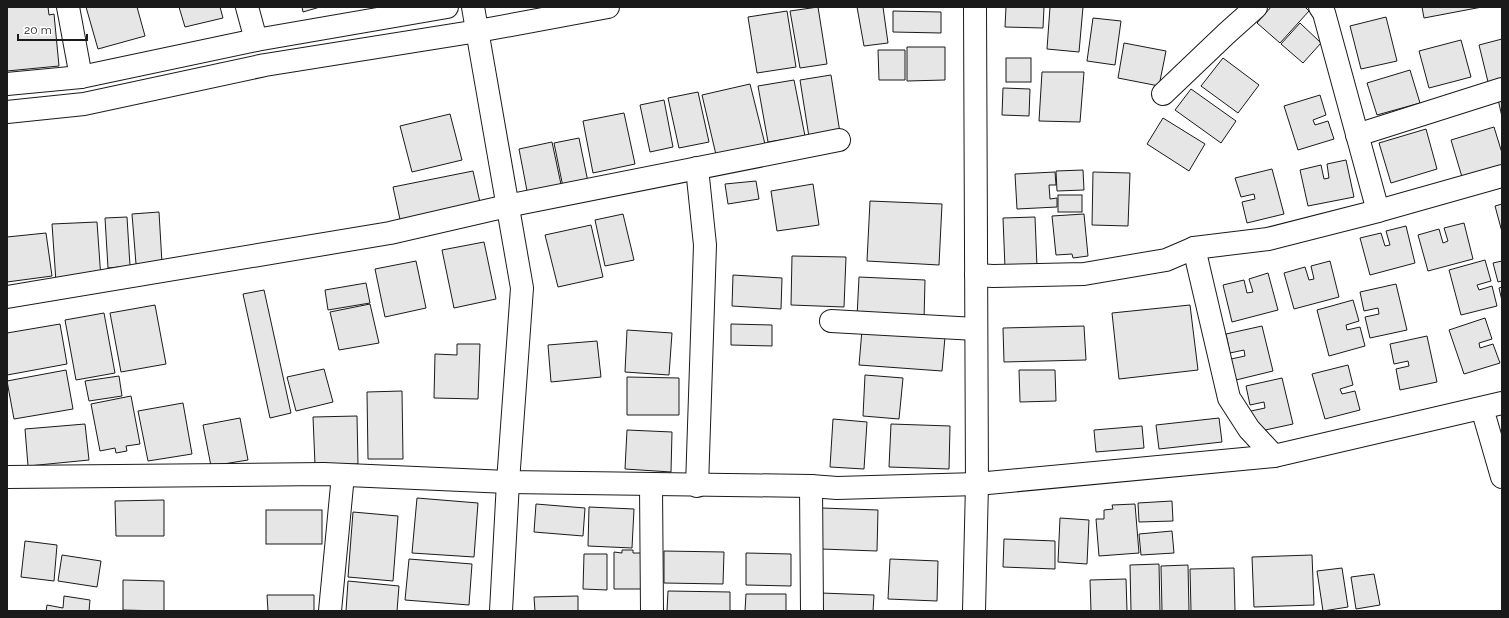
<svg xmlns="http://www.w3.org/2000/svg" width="1509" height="618" font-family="Raleway,sans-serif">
<rect width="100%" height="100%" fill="#fff"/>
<!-- building -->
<g fill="#e6e6e6" stroke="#1a1a1a">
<polygon points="7,7 48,7 49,15 54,14 59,66 7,71"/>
<polygon points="86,7 137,7 145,36 98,49"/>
<polygon points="179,7 220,7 223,18 185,27"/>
<polygon points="302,7 320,7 303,12"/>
<polygon points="818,7 827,64 800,68 790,11"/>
<polygon points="857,7 883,7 888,43 864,46"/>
<polygon points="1006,7 1044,7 1043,28 1005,27"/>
<polygon points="1050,7 1083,7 1079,52 1047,49"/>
<polygon points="1271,7 1305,7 1309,11 1280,43 1257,23"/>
<polygon points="1422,7 1482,7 1424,18"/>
<polygon points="787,11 796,67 757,73 748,17"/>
<polygon points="893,11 941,12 941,33 893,32"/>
<polygon points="1386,17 1397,61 1361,69 1350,26"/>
<polygon points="1093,18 1121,21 1115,65 1087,61"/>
<polygon points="1300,23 1321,43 1303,63 1281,44"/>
<polygon points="1502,39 1502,83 1489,86 1479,45"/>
<polygon points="1461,40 1471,77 1429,88 1419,51"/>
<polygon points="1124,43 1166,51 1159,86 1118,78"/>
<polygon points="907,47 945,47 945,80 907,81"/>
<polygon points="878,50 905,50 905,80 879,80"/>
<rect x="1006" y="58" width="25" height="24"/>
<polygon points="1223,58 1259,85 1238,113 1201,86"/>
<polygon points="1410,70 1420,103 1377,115 1367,83"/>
<polygon points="1042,72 1084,72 1080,122 1039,121"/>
<polygon points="831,75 840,133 809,137 800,80"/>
<polygon points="794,80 805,136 768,142 758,86"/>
<polygon points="750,84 766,148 717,159 702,95"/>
<polygon points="1003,88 1030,89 1029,116 1002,115"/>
<polygon points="1191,89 1236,121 1221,143 1175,110"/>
<polygon points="698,92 709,142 679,148 668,98"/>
<polygon points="1320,95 1326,115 1313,120 1315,125 1328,121 1334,139 1298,150 1284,106"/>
<polygon points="1502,98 1502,117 1498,99"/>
<polygon points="664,100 673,147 650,152 640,105"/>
<polygon points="624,113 635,164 593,173 583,121"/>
<polygon points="450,114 462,160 412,172 400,126"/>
<polygon points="1163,118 1205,144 1189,171 1147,144"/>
<polygon points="1494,127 1502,153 1502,165 1462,177 1451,140"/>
<polygon points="1426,129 1437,169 1391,183 1379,143"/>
<polygon points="579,138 588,182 563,187 554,143"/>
<polygon points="552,142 562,189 528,196 519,149"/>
<polygon points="1346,160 1354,197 1308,206 1300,170 1321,165 1324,179 1329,178 1327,164"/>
<polygon points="1272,169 1284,214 1247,223 1242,202 1255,199 1254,194 1241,197 1235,178"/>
<polygon points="1083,170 1084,190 1057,191 1056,171"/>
<polygon points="473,171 481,207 401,224 393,187"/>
<polygon points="1055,172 1056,185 1049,185 1050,199 1057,198 1057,207 1017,209 1015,174"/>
<polygon points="1093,172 1130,173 1128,226 1092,225"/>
<polygon points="756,181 759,199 728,204 725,184"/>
<polygon points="813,184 819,225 777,231 771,191"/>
<rect x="1058" y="195" width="24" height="17"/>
<polygon points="870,201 942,204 939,265 867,261"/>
<polygon points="1502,204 1502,232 1495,206"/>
<polygon points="159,212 162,263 136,264 132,214"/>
<polygon points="623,214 634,260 605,266 595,220"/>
<polygon points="1084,214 1088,256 1073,258 1072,254 1056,255 1052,216"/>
<polygon points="127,217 130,266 108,268 105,218"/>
<polygon points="1035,217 1037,267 1005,268 1003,218"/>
<polygon points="97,222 101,279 56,282 52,224"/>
<polygon points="1464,223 1473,259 1428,271 1418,235 1439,229 1443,243 1448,241 1444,228"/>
<polygon points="591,225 603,277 558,287 545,235"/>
<polygon points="1406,226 1415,263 1370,275 1360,238 1381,233 1385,246 1390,245 1386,231"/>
<polygon points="46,233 52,276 7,282 7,237"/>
<polygon points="484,242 496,299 454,308 442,250"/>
<polygon points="792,256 846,257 844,307 791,305"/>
<polygon points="1485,260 1491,281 1477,285 1479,290 1492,286 1497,306 1461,315 1449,270"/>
<polygon points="416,261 426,308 385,317 375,269"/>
<polygon points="1330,261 1339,297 1294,309 1284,273 1305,267 1309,280 1314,279 1311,266"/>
<polygon points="1502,261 1502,281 1498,282 1493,263"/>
<polygon points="1268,273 1278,310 1232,322 1223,285 1244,280 1247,293 1253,292 1249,279"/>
<polygon points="733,275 782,278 781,309 732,306"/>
<polygon points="859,277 925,280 924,320 857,317"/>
<polygon points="366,283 370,303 328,310 325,290"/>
<polygon points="1396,284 1407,330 1370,338 1365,317 1379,314 1378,308 1364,311 1360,292"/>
<polygon points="1502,287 1502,301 1499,288"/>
<polygon points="264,290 291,413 270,418 243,294"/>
<polygon points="1353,300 1359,321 1346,325 1347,330 1360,327 1365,346 1329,356 1317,310"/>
<polygon points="370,304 379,343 339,350 330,312"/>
<polygon points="155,305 166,364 121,372 110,313"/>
<polygon points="1190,305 1198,370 1119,379 1112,313"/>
<polygon points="104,313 115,373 76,380 65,320"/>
<polygon points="1485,318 1492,339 1479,343 1480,348 1493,344 1500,363 1464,374 1449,330"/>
<polygon points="60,324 67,364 7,375 7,333"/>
<polygon points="731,324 772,325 772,346 731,345"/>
<polygon points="1084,326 1086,360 1004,362 1003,328"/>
<polygon points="1262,326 1273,371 1236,380 1231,359 1245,356 1244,350 1230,353 1226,334"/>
<polygon points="627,330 672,333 669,375 625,372"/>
<polygon points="862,330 945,337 942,371 859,365"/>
<polygon points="1427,336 1437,382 1400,390 1396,369 1409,366 1408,361 1394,364 1390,344"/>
<polygon points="597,341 601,377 551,382 548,345"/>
<polygon points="457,344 480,344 478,399 434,398 435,354 457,355"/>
<polygon points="1348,365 1353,385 1340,389 1342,394 1355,391 1360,410 1325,419 1312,374"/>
<polygon points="324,369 333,402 296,411 287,377"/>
<polygon points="66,370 73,409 14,419 7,381"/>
<polygon points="1019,370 1055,370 1056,401 1020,402"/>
<polygon points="865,375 903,378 899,419 863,416"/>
<polygon points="119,376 122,396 89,401 85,381"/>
<polygon points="627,377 679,378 679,415 627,415"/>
<polygon points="1282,378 1293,424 1256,432 1251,411 1265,408 1264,402 1250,405 1246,386"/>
<polygon points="402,391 403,459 368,459 367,392"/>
<polygon points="131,396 140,444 126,446 127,451 116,453 115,448 100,451 91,404"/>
<polygon points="183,403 192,454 148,461 138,411"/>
<polygon points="357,416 358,464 315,465 313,417"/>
<polygon points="240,418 248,460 211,466 203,425"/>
<polygon points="1219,418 1222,442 1159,449 1156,425"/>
<polygon points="833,419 867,422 864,469 830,467"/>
<polygon points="85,424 89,460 28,466 25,429"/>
<polygon points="891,424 950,426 949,469 889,467"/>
<polygon points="1142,426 1144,448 1096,452 1094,430"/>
<polygon points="627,430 672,432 671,472 625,469"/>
<polygon points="417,498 478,503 474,557 412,553"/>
<polygon points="164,500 164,536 116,536 115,501"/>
<polygon points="1172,501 1173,521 1139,522 1138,503"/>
<polygon points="536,504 585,508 583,536 534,532"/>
<polygon points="1135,504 1139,553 1099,556 1096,519 1104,519 1104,510 1113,509 1112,505"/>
<polygon points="589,507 634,509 632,548 588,546"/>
<polygon points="822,508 878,510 877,551 821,549"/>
<rect x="266" y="510" width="56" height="34"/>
<polygon points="353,512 398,516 393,581 348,577"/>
<polygon points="1060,518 1089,520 1087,564 1058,562"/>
<polygon points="1172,531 1174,553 1141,555 1139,534"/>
<polygon points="1004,539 1055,541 1055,569 1003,567"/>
<polygon points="25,541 57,545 54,581 21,577"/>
<polygon points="622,550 633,550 633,553 641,553 641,589 614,589 614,552 622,553"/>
<polygon points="664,551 724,552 723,584 664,583"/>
<polygon points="746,553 791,554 791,586 746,585"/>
<polygon points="584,554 607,554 607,590 583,589"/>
<polygon points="62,555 101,561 97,587 58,581"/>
<polygon points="1312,555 1314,605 1254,607 1252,557"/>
<polygon points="409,559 472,564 469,605 405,600"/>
<polygon points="890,559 938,561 937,601 888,599"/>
<polygon points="1159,564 1160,611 1131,611 1130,565"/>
<polygon points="1188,565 1189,611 1162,611 1161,566"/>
<polygon points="1234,568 1235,611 1191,611 1190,569"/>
<polygon points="1342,568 1348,607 1323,611 1317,571"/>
<polygon points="1374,574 1380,605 1356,609 1351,577"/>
<polygon points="1126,579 1127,611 1091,611 1090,580"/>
<polygon points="123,580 164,581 164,611 123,610"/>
<polygon points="348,581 399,586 397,611 346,611"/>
<polygon points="668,591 730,592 730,611 667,611"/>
<polygon points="821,593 874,595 873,611 821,611"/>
<polygon points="746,594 786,594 786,611 745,611"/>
<polygon points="267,595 314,595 314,611 268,611"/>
<polygon points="64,596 90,600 89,611 90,611 46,611 47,605 63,608"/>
<polygon points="578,596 578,611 535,611 534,597"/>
</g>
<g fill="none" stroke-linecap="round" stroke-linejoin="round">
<defs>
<g id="minor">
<polyline points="68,7 81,77"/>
<polyline points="247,7 256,40"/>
<polyline points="473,7 522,288 508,482 501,611"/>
<polyline points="1320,7 1324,13 1378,211"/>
<polyline points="7,84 81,77 256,40 447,7"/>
<polyline points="1163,94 1227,33 1256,7"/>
<polyline points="7,112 84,104 265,65 478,31 608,7"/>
<polyline points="1357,135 1502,89"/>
<polyline points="697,168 705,245 697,486"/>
<polyline points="1194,248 1229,398 1249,429 1274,456"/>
<polyline points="976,275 993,276 1084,274 1166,260 1194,248 1268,239 1378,211 1502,176"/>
<polyline points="7,297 390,233 507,206 839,140"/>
<polyline points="831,321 976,329"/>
<polyline points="1482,408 1502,477"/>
<polyline points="7,477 324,474 508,482 811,486 837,488 977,484 1274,456 1502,403"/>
<polyline points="651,485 652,611"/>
<polyline points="811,486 812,611"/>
<polyline points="330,611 343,475"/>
<polyline points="974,611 977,484 975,7"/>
</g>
</defs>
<!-- minor casing -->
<use href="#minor" stroke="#1a1a1a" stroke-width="24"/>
<!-- minor -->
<use href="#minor" stroke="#fff" stroke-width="22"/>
</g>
<!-- border -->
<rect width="1509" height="618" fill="none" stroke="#1a1a1a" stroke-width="16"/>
<!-- scale -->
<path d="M18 34v6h69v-6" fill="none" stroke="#1a1a1a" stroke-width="2"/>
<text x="24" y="34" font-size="12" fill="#1a1a1a" stroke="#ffffff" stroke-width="3" paint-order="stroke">20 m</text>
</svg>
